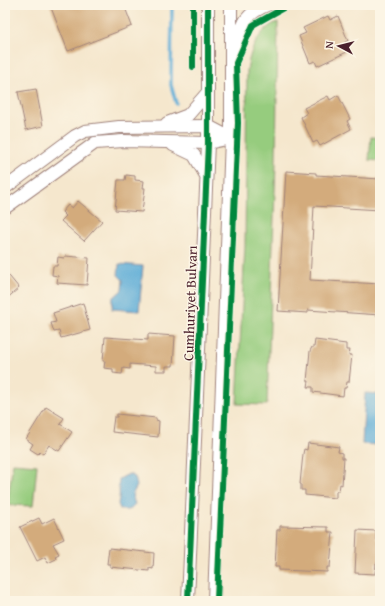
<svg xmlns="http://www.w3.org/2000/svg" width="385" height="606" font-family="'Gentium Book Plus',serif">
<rect width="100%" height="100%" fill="#fcf5e5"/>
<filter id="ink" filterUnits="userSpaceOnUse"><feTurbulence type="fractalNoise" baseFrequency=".025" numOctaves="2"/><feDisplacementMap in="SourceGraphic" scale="8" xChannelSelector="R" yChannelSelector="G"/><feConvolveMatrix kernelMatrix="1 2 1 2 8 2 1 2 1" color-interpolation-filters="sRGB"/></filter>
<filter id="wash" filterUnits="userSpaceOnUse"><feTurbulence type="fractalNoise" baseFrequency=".012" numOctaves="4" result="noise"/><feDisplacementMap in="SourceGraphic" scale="16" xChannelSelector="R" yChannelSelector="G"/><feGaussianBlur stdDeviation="0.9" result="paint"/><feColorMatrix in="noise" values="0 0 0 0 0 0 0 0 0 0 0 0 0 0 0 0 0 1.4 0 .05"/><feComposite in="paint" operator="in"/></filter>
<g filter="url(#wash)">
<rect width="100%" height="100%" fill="#f5e7cd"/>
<!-- green -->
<g fill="#96cc7e" stroke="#707654">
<path d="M 278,22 L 276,163 L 267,405 L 237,404 L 245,246 L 247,71 C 249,52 259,28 278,22 Z"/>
<polygon points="371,137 380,138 380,161 369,160"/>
<polygon points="13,463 37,465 33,506 7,505"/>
</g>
<!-- water -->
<g fill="#5cacd7" stroke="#536681">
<polygon points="119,264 143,266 139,311 112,309 113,298 122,290 123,280 118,275"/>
<polygon points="365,393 380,394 379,445 362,444"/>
<path d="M 129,474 L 135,477 L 137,486 L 132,495 L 135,504 C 131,511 127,511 120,509 L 118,504 C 121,491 118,490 119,479 Z"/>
</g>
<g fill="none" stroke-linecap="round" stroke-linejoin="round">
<!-- stream -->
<polyline stroke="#5cacd7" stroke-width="3.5" points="172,5 171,85 176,103"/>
</g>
<g id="blocks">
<!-- building -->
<g fill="#d3ab7c">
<polygon points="50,5 124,5 132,26 68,51"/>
<polygon points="328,16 330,20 338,16 348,41 345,42 349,51 317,66 315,61 310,63 299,36 306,33 303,28"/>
<polygon points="36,89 43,126 26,130 18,92"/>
<polygon points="338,95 350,119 347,121 351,129 320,146 317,141 313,143 301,117 307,113 304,108 328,96 330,100"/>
<polygon points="286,171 316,173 316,175 380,179 380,210 314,206 310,280 380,284 380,315 308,310 308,313 278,311"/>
<polygon points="126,175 135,176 135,180 144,181 143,188 145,188 142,212 115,210 118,180 125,180"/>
<polygon points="78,201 102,221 84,241 61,221 66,216 62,212 68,205 72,208"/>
<polygon points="65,256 89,258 87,285 57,283 58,276 52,275 53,266 57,266 58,257 64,258"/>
<polygon points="5,271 19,288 5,300"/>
<polygon points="83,303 90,330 61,338 59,331 54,332 51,323 56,322 53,313"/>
<polygon points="148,334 175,336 173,366 166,366 166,371 156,371 156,366 130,364 130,369 123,368 122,374 113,373 113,369 104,368 105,361 103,361 105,337 148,340"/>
<polygon points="315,340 346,344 346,350 350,350 349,355 352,355 349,382 347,382 346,388 344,388 343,396 313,392 313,387 308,387 309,381 307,381 310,351 312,347 314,347"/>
<polygon points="46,407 64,418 60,424 72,432 59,451 49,445 43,454 40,452 38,454 30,449 33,444 26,439"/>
<polygon points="117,414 156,418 156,420 159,421 158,437 112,432 114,417 117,417"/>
<polygon points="308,443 339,447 338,452 342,453 342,458 344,458 342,485 340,484 339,491 336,491 336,498 305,495 305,490 301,490 301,484 300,484 303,454 304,449 307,450"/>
<polygon points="39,518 42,524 54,518 64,539 53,544 59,554 55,556 56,559 48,563 45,557 37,561 20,527"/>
<polygon points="280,526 328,527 328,532 333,532 330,567 327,567 327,572 279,570 279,567 275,567 277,530 280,530"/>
<polygon points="357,530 376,531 376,539 380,540 380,564 376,563 375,574 355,573"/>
<polygon points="109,548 154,553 153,569 149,568 149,571 110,567 110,564 107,564"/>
</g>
</g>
</g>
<g filter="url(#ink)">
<use href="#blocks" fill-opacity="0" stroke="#a0837c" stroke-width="1"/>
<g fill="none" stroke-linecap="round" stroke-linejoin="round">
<defs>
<g id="minor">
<path d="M 235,50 C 243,26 241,16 267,5"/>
<polyline points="167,123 188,115 208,92"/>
<polyline points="173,145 194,155 205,174"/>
<polyline points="5,188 75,136 85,131 119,127 208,126 231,138"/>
<polyline points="5,208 95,143 123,141 208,143 231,138"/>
<polyline points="188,601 208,143 208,5"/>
<polyline points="214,601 231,138 231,5"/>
</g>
</defs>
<!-- minor casing -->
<use href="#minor" stroke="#a0837c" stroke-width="14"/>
<!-- minor -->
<use href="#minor" stroke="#fff" stroke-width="12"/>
<defs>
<g id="cycleway">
<polyline points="193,67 193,5"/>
<polyline points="188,601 208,143 208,5"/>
<polyline points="217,601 238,123 236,63 253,25 289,5"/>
</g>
</defs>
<!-- cycleway casing -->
<use href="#cycleway" stroke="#fcf5e5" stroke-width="8"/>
<!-- cycleway -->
<use href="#cycleway" stroke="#00873e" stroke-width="6"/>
</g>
</g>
<g text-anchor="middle" stroke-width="3" stroke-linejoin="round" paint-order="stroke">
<!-- street labels -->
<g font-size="14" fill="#4a1f2b" stroke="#fcf5e5">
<text transform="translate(190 303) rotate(-88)" y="5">Cumhuriyet Bulvarı</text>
</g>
</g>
<!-- margin -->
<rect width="385" height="606" fill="none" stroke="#fcf5e5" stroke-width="20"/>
<!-- north arrow -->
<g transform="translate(339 46) rotate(277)" stroke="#fcf5e5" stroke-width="3" paint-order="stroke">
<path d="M0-3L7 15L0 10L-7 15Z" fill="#4a1f2b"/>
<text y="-6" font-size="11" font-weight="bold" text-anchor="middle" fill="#4a1f2b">N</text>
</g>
</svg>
